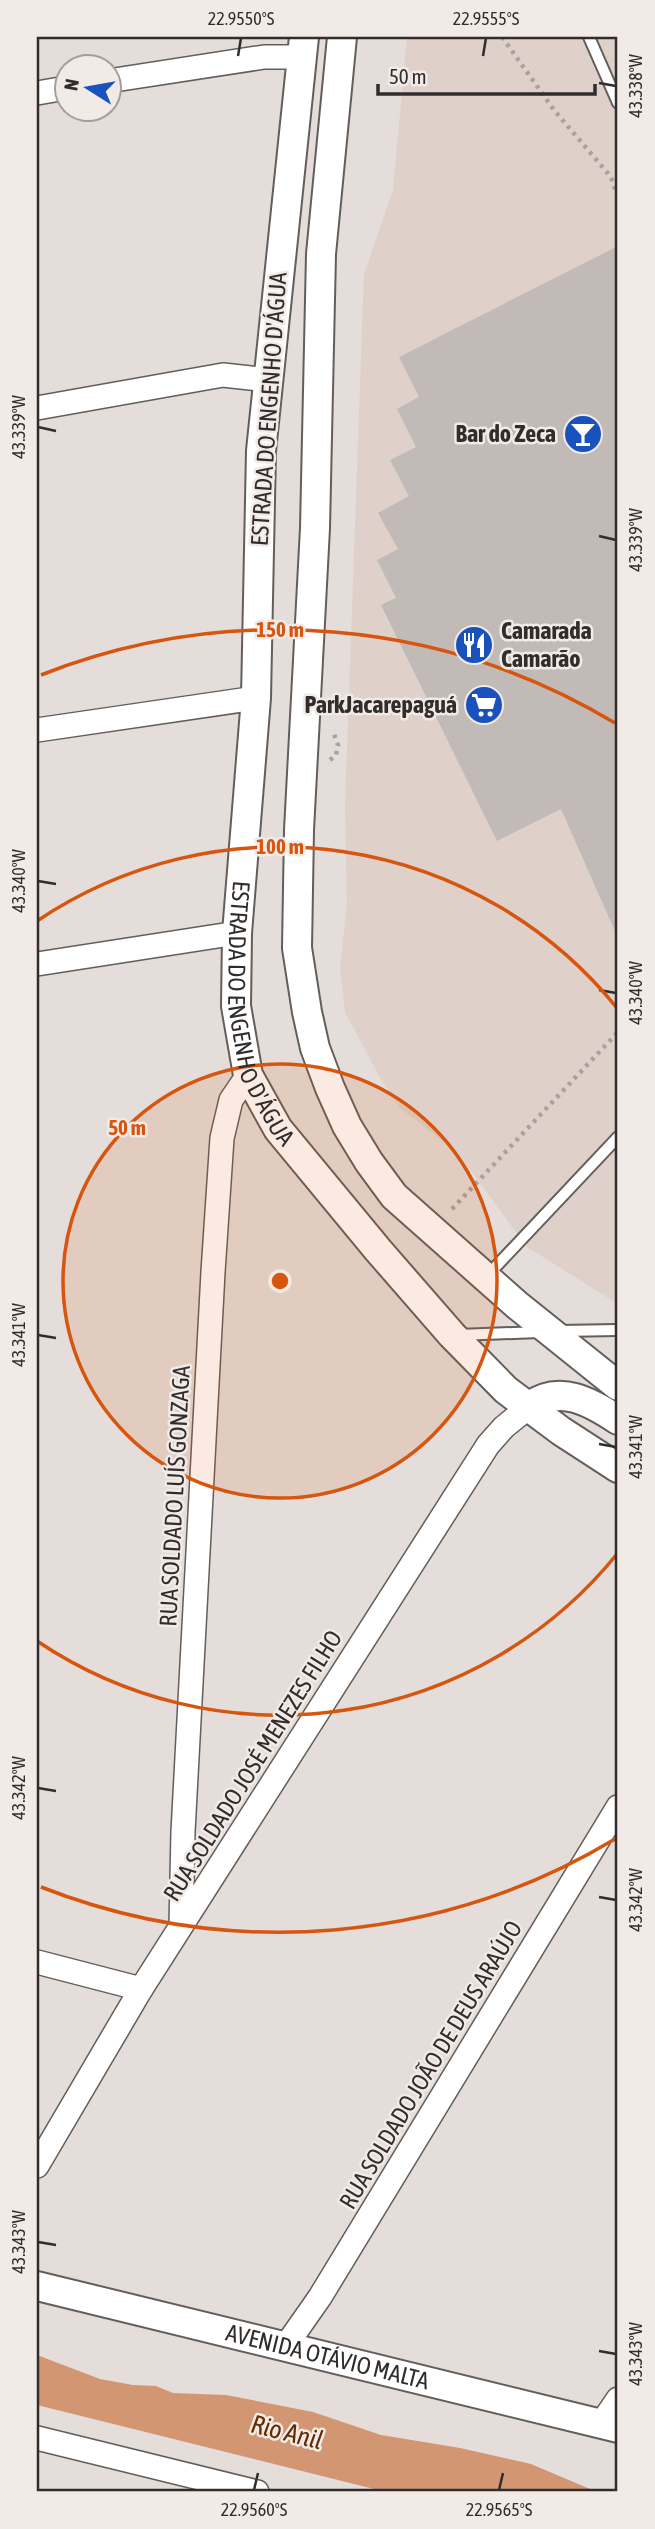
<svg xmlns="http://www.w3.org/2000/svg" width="655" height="2529" font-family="'Asap Condensed',sans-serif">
<rect width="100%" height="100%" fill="#e4ddd9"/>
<!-- built -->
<polygon fill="#dfd1c9" points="407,37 618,37 618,1304 527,1247 457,1152 400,1108 379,1076 345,1012 340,968 347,904 345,807 364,274 393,190"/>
<!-- water -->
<polygon fill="#d29672" points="37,2355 100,2379 133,2385 156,2386 173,2393 226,2395 313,2412 381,2435 460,2448 531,2464 597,2492 386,2492 37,2405"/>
<!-- building -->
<polygon fill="#c1bab6" points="618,246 618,938 561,809 497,841 381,605 396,598 377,560 398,549 378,513 409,496 390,460 416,447 397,409 419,397 399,357"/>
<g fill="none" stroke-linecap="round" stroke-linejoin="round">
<defs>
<g id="service">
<polyline points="589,37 618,103"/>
<polyline points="486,1277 618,1137"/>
<polyline points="559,1331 618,1330"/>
<polyline points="458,1335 540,1332"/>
</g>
<g id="minor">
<polyline points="108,81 264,57 301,57"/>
<polyline points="37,93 66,88"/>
<polyline points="37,408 223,375 268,380"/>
<polyline points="37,730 256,698"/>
<polyline points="37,964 237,933"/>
<polyline points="181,1925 183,1832 213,1272 222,1138 231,1100 248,1075"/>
<polyline points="37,1962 141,1989"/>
<polyline points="37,2166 141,1989 488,1445 504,1427 530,1406"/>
<polyline points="285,2347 320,2297 618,1807"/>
<polyline points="601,2424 618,2399"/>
<polyline points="37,2438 257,2492"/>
</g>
<g id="tertiary">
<path id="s1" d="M 304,37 L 261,451 L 256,698 L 237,933 L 236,1006 L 248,1075 L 278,1129 L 378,1250 L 452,1335 L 506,1390 L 561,1431 L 618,1468"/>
<polyline points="342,37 321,254 315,528 299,830 297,948 307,1012 315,1048 330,1088 347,1126 369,1162 394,1196 517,1305 618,1386"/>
<path d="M 530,1406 C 560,1384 591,1402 618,1420"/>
<path id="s2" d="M 37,2286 L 618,2428"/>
</g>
</defs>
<!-- service casing -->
<use href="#service" stroke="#645e5a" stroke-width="14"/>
<!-- minor casing -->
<use href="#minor" stroke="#645e5a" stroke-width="26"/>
<!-- tertiary casing -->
<use href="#tertiary" stroke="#645e5a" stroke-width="32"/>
<!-- path -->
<g stroke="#a8a29f" stroke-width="4.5" stroke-dasharray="3.5 5" stroke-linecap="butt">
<polyline points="502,37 554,110 611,177 618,198"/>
<polyline points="330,760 336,755 338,745 334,734"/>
<polyline points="452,1209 618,1032"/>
</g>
<!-- service -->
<use href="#service" stroke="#fff" stroke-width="10"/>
<!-- minor -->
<use href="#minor" stroke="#fff" stroke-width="23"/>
<!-- tertiary -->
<use href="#tertiary" stroke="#fff" stroke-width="28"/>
</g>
<!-- ticks -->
<path fill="none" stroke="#302d2c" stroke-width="2.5" d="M 238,56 L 241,38M 483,56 L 486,38M 599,83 L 616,86M 38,427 L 56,431M 599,536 L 616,540M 38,881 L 56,884M 599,990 L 616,993M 38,1335 L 56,1338M 599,1444 L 616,1447M 38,1788 L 56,1791M 599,1897 L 616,1900M 38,2242 L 56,2245M 599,2351 L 616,2354M 254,2490 L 258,2473M 499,2490 L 503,2473"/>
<!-- distance rings -->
<circle cx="280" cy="1281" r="217" fill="#d6550f" fill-opacity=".12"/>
<g fill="none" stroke="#d6550f" stroke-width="3.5">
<circle cx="280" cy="1281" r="217"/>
<path d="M617 1554A434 434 0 0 1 37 1641M37 921A434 434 0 0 1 617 1008"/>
<path d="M615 1839A651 651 0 0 1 41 1887M41 675A651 651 0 0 1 615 723"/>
</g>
<!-- icons -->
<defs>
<symbol id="bar-disc" viewBox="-11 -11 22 22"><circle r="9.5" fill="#1951bd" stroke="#f2eae6"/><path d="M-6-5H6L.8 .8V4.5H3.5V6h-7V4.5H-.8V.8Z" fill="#fff"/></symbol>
<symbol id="restaurant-disc" viewBox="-11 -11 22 22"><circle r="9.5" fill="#1951bd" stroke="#f2eae6"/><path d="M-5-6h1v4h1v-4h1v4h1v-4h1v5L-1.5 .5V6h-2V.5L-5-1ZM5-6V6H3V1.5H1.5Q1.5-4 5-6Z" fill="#fff"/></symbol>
<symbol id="supermarket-disc" viewBox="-11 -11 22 22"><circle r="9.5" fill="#1951bd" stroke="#f2eae6"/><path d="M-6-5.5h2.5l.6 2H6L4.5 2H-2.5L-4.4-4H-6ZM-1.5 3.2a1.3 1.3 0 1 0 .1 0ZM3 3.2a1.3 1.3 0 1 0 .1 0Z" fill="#fff"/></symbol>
</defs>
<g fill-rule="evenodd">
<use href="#bar-disc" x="561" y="412" width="44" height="44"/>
<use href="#restaurant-disc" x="452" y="623" width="44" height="44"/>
<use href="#supermarket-disc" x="462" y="683" width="44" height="44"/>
</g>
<g text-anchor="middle" stroke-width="5" stroke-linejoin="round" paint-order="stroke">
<!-- street labels -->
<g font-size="24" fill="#302d2c" stroke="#f2eae6">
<text transform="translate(269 409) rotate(-86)" y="8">ESTRADA DO ENGENHO D'ÁGUA</text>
<text dy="8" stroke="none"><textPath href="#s1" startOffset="984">ESTRADA DO ENGENHO D'ÁGUA</textPath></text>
<text transform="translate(175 1496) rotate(-87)" y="8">RUA SOLDADO LUÍS GONZAGA</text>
<text transform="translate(253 1766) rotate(-58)" y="8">RUA SOLDADO JOSÉ MENEZES FILHO</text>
<text transform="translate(431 2065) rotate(-59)" y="8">RUA SOLDADO JOÃO DE DEUS ARAÚJO</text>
<text dy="8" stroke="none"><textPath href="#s2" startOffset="299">AVENIDA OTÁVIO MALTA</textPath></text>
</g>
<!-- poi labels -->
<g font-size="24" font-weight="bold" fill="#302d2c" stroke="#f2eae6" text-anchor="end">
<text x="556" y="442">Bar do Zeca</text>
<text x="501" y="639" text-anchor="start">Camarada<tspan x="501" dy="28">Camarão</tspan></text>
<text x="457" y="713">ParkJacarepaguá</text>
</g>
<!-- water labels -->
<g font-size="26" font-style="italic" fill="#622b00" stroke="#f2eae6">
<text transform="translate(287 2432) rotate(14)" y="9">Rio Anil</text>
</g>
</g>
<circle cx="280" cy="1281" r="10" fill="#d6550f" stroke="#f2eae6" stroke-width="3.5"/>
<g font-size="21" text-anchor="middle" font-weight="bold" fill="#d6550f" stroke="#f2eae6" stroke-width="5" stroke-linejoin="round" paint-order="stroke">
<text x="280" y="637">150 m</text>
<text x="280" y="854">100 m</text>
<text x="127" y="1135">50 m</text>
</g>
<!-- border -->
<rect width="655" height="2529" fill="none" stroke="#f2eae6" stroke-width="77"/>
<!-- north arrow -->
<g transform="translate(88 88) rotate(281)"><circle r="33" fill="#f2eae6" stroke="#a49e9c" stroke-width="2"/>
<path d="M0-5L12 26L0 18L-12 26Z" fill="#1951bd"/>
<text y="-10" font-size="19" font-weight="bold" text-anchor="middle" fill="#302d2c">N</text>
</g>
<!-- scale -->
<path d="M378 84v10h217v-10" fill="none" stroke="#302d2c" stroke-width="3.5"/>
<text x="389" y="84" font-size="21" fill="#302d2c" stroke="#f2eae6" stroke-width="5" paint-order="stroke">50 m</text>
<rect x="38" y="38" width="578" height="2452" fill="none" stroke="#302d2c" stroke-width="2.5"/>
<g font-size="18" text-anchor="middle" fill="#302d2c">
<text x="241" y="25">22.9550°S</text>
<text x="486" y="25">22.9555°S</text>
<text transform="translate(636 86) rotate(-90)" y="6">43.338°W</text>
<text transform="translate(19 427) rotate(-90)" y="6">43.339°W</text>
<text transform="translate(636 540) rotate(-90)" y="6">43.339°W</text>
<text transform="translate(19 881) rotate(-90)" y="6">43.340°W</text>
<text transform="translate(636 993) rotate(-90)" y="6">43.340°W</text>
<text transform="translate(19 1335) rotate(-90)" y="6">43.341°W</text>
<text transform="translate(636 1447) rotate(-90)" y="6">43.341°W</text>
<text transform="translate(19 1788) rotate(-90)" y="6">43.342°W</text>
<text transform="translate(636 1900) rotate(-90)" y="6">43.342°W</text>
<text transform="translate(19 2242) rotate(-90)" y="6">43.343°W</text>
<text transform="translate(636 2354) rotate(-90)" y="6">43.343°W</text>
<text x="254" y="2516">22.9560°S</text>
<text x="499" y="2516">22.9565°S</text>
</g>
</svg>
